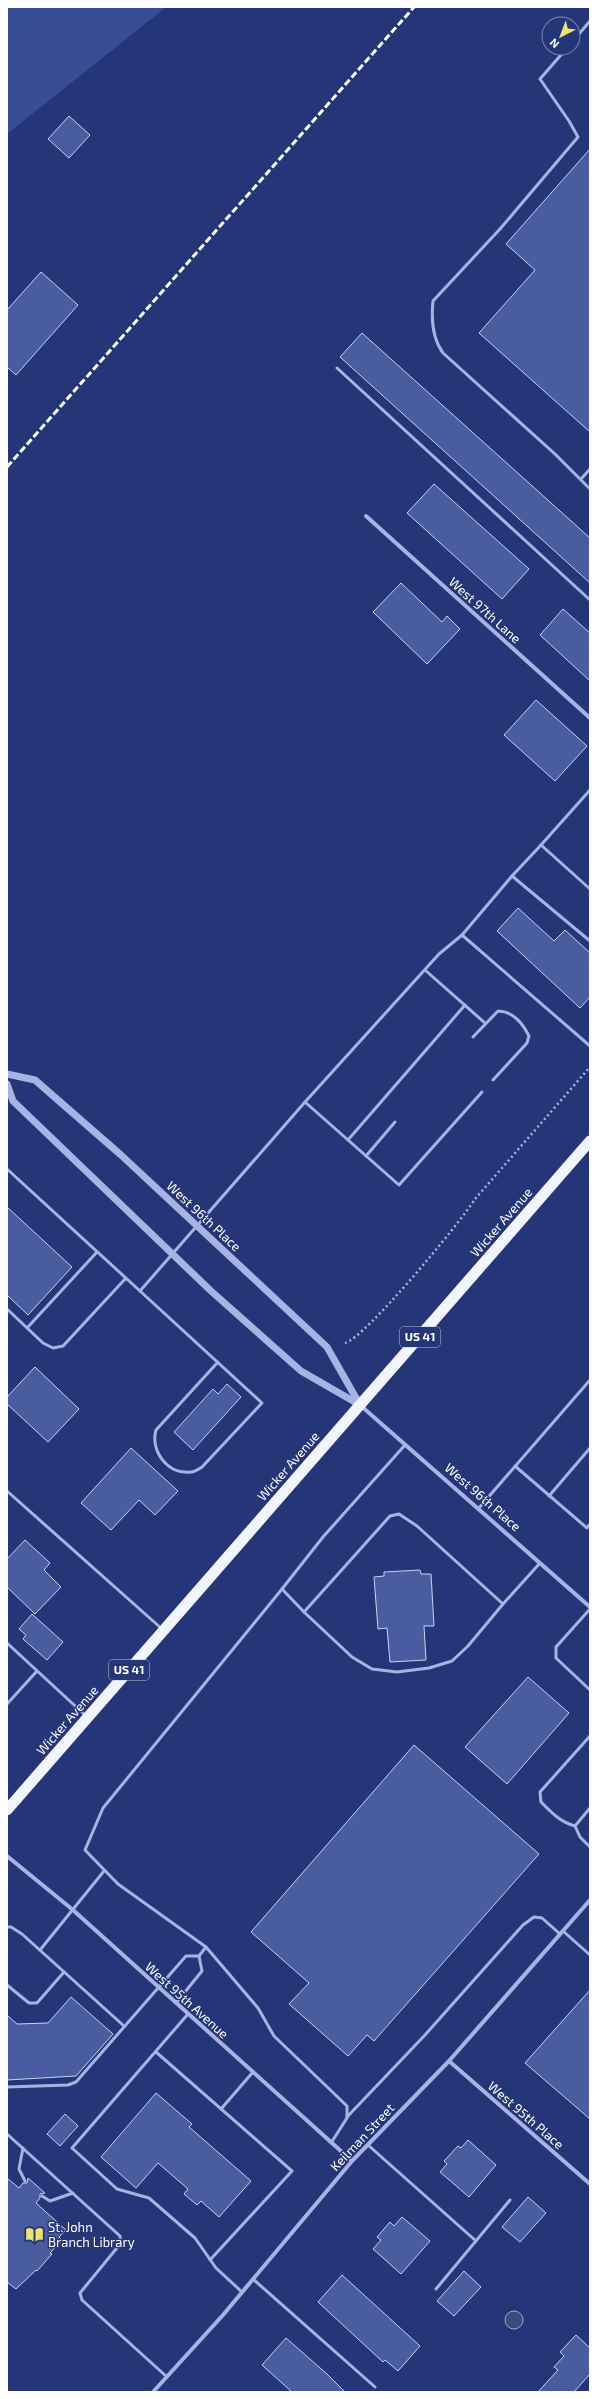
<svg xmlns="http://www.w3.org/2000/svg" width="597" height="2399" font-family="'Exo 2',sans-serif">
<rect width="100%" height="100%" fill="#253678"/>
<!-- green -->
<polygon fill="#384d95" points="7,7 166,7 7,134"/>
<!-- water -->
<circle fill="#3d4a7b" stroke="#9aace4" cx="514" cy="2320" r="9"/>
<!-- building -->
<g fill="#495c9f" stroke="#c9d2f3">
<polygon points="69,116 90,135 69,158 48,139"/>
<polygon points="590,149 590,432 479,333 535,270 506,244"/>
<polygon points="41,272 78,305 16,375 7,367 7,310"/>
<polygon points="362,333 590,538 590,583 340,357"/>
<polygon points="434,484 529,569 502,599 407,513"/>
<polygon points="401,583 442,622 447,616 460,629 427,664 373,612"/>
<polygon points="563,609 590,633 590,681 540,635"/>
<polygon points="536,700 587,746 555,781 504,735"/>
<polygon points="518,908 554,941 565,930 590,953 590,997 580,1008 497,931"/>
<polygon points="7,1207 72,1267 28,1315 7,1295"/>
<polygon points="35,1367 79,1409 48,1442 7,1404 7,1397"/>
<polygon points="227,1384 241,1397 193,1450 174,1432 213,1389 218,1394"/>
<polygon points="131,1448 178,1491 155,1515 139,1500 111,1530 81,1503"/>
<polygon points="25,1540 50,1563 44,1570 61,1587 35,1614 7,1587 7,1559"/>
<polygon points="420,1570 421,1574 431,1574 434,1626 424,1626 426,1660 390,1662 387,1628 378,1629 374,1577 384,1576 384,1572"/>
<polygon points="32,1614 63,1642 47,1660 23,1639 26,1635 19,1629"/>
<polygon points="528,1677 569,1713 507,1784 465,1747"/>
<polygon points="414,1745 539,1854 374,2041 367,2035 348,2056 289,2004 309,1983 251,1932"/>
<polygon points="590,1990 590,2119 525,2063"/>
<polygon points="71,1997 113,2034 76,2076 7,2080 7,2015 17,2024 48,2023"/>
<polygon points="156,2093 192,2124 189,2127 251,2181 219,2217 201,2201 197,2205 184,2194 188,2189 158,2163 136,2188 101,2157"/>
<polygon points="65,2114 78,2126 60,2146 47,2134"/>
<polygon points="468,2140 496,2165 469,2197 440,2172 447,2164 444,2161 458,2146 461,2148"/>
<polygon points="7,2178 19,2188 23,2183 27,2183 28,2178 45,2193 40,2194 40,2198 36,2203 66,2230 59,2237 62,2240 50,2253 52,2254 37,2271 36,2270 16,2289 7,2282"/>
<polygon points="528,2197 546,2213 520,2242 502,2227"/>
<polygon points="402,2217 430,2241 401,2274 373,2249 381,2240 377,2237 390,2222 394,2226"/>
<polygon points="464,2271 481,2287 454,2316 437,2301"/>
<polygon points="342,2275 420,2346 398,2371 385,2360 383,2362 318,2302"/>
<polygon points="576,2335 590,2348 590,2374 574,2392 538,2392 558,2370 554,2367 564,2356 560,2352"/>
<polygon points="286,2338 327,2374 345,2392 292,2392 262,2365"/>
</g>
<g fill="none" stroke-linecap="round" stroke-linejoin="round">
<!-- path -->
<path stroke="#a6b4e3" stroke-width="2.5" stroke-dasharray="2 3" stroke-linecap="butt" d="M 345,1343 C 365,1338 460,1223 475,1199 L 590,1067"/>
<!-- service -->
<g stroke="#a6b4e3" stroke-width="3">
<polyline points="573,41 590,21"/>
<path d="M 567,48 L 540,79 L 569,121 L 578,137 L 500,229 L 433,301 C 431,320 432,338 443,353 L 555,454 L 590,489"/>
<polyline points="337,368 590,600"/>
<polyline points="581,479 590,469"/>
<polyline points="590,790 541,845 590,889"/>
<polyline points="512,876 541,845"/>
<polyline points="462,935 512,876 590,941"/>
<polyline points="425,970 485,1023"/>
<path d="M 473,1037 L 498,1011 C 513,1011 523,1024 529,1036 L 527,1043 L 493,1080"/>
<polyline points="305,1102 399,1185 482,1092"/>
<polyline points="348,1140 465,1005"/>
<polyline points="366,1156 395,1122"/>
<polyline points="7,1169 140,1291"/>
<polyline points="7,1309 43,1343 53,1348 63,1346 126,1278"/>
<polyline points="27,1328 97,1252"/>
<path d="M 218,1362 L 156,1430 C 150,1450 167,1475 191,1472 C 194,1472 199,1469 202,1467 L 262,1403 L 140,1291 L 305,1102 L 439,954 L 462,935 L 590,1046"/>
<polyline points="405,1445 323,1537 282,1589 304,1612 390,1516 399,1514 417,1526 503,1604 540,1563"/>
<polyline points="515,1466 587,1528 590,1524"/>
<polyline points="7,1491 162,1629"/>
<polyline points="549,1496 590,1448"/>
<polyline points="478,1509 590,1380"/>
<polyline points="282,1589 103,1808 85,1850 118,1884 206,1947 258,2008 274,2036 347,2106 347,2118 331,2143"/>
<polyline points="590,1609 556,1647 556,1658 590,1690"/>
<polyline points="304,1612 352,1657 372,1669 397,1672 429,1668 452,1661 468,1646 503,1604"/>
<polyline points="7,1643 86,1716"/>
<polyline points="7,1704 37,1671"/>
<polyline points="590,1808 575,1826 580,1837 590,1847"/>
<path d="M 575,1826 C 560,1822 552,1813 541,1802 L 540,1792 L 590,1736"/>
<polyline points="7,1927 11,1927 22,1934 124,2026"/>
<polyline points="563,1931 590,1955"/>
<polyline points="40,1950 104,1871"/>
<polyline points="199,1956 206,1947"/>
<polyline points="7,1985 29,2003 37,2003 64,1972"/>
<polyline points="188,2014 72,2148 117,2189 149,2198 195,2238 216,2268 242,2292"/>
<polyline points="156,2052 292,2171 210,2260"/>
<polyline points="7,2087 68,2085 76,2082 186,1956 199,1956 202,1971 176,2003"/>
<polyline points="221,2109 253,2072"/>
<polyline points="347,2117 425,2035 523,1925 534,1917 542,1918 560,1934"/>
<polyline points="7,2134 120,2236 121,2243 80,2293 82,2300 167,2377"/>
<polyline points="368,2145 476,2241"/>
<polyline points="23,2148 19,2169 25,2181"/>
<polyline points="42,2196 50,2201 73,2193"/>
<polyline points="253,2279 375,2387"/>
<polyline points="436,2289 510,2200"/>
</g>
<!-- minor -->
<g stroke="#a6b4e3" stroke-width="4">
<polyline points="366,516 590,718"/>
<polyline points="360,1405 590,1607"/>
<polyline points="7,1856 73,1910 352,2161"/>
<polyline points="449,2061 590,2184"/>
<polyline points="153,2392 223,2315 352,2161 449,2061 590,1900"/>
</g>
<!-- tertiary -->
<g stroke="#a6b4e3" stroke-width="7">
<polyline points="7,1074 35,1080 121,1155 327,1347 360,1405"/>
<polyline points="7,1084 13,1101 211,1291 301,1371 360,1405"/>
</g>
<!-- trunk -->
<polyline stroke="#f2f4fe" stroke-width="11" points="7,1810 590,1141"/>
<!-- rail -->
<polyline stroke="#fff" stroke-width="3" stroke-dasharray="7 3" stroke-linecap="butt" points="7,467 414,7"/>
</g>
<!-- icons -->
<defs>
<symbol id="library-bare" viewBox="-9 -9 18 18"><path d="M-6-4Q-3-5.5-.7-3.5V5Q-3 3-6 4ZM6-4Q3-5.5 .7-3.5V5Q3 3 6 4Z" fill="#ece56b" stroke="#253678" stroke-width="2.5" paint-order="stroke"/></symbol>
</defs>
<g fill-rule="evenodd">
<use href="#library-bare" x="22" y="2222" width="25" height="25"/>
</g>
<g text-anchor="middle" stroke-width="3" stroke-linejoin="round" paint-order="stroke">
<!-- shield labels -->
<g fill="#253678" stroke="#bec3d6" stroke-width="1">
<rect x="400" y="1327" width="40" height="20" rx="3"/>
<rect x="109" y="1660" width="40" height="20" rx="3"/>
</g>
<g font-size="12" font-weight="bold" fill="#fff">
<text x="420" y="1341">US 41</text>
<text x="129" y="1674">US 41</text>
</g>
<!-- street labels -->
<g font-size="13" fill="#fff" stroke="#253678">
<text transform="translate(485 610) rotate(42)" y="5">West 97th Lane</text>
<text transform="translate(204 1216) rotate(43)" y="5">West 96th Place</text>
<text transform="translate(501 1222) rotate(-49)" y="5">Wicker Avenue</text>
<text transform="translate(288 1466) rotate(-49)" y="5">Wicker Avenue</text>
<text transform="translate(483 1497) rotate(41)" y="5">West 96th Place</text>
<text transform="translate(67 1720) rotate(-49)" y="5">Wicker Avenue</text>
<text transform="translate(187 2000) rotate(42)" y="5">West 95th Avenue</text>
<text transform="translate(526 2115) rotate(41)" y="5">West 95th Place</text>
<text transform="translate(362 2137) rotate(-47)" y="5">Keilman Street</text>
</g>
<!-- poi labels -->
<g font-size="13" fill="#fff" stroke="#253678" text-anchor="start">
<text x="48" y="2232">St. John<tspan x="48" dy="15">Branch Library</tspan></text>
</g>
</g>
<!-- border -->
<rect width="597" height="2399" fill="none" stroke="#ffffff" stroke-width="16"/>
<!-- north arrow -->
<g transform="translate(561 36) rotate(222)"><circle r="19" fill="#253678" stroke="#7c86ae"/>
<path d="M0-3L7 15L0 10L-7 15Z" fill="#ece56b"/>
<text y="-6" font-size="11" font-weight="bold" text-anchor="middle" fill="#ffffff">N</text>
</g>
</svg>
